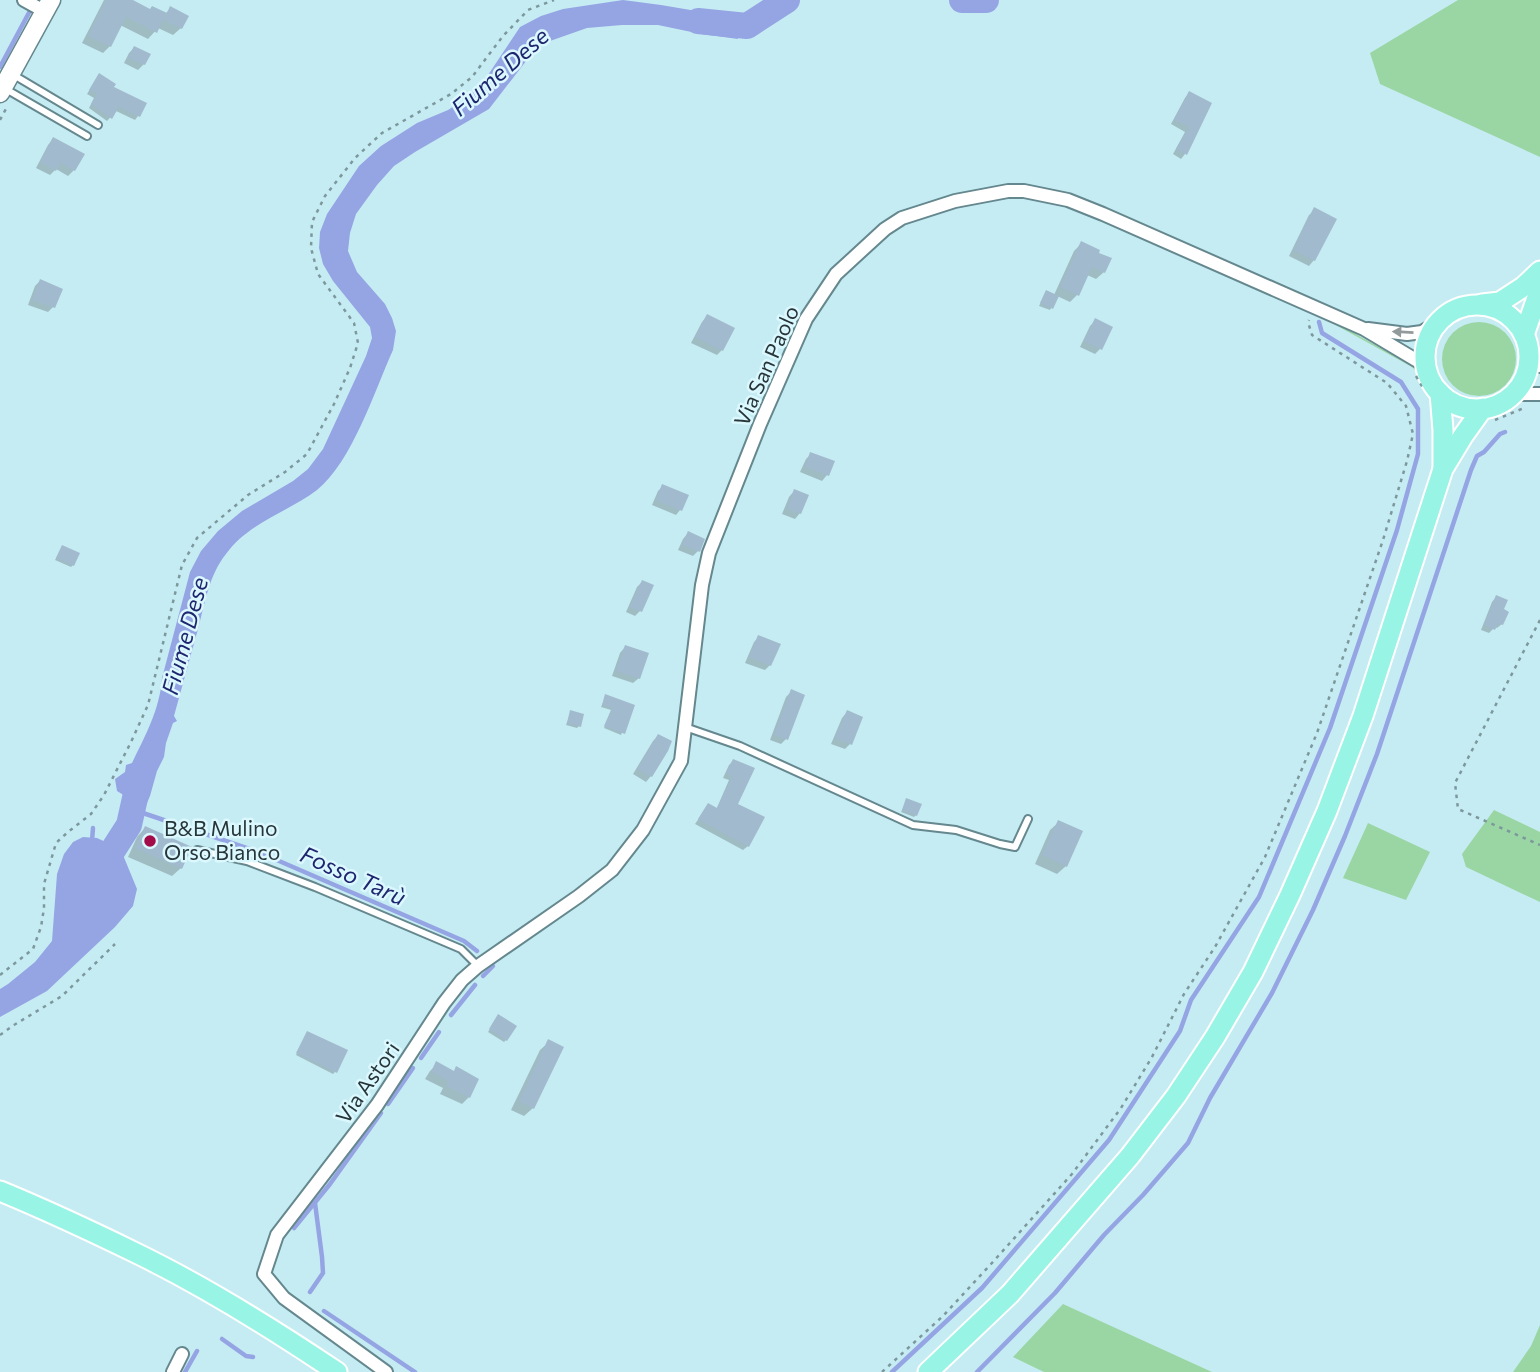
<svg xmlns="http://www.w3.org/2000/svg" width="1540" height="1372" font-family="Commissioner,sans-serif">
<rect width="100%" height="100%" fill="#c6ecf3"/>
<!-- green -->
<g fill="#9ad6a4">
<polygon points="1458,0 1540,0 1540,157 1380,84 1370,53"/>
<path d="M 1332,321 L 1415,367 C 1423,375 1433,392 1433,404 L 1419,374 L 1412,367 L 1332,323 Z"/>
<circle cx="1479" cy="359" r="37"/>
<polygon points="1494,810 1540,832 1540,902 1466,867 1462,854"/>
<polygon points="1368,823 1430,852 1406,900 1343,878"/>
<polygon points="1063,1304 1212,1372 1044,1372 1013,1357"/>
<polygon points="1540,1325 1540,1372 1513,1372 1531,1346"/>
</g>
<!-- water -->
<g fill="#95a5e4">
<path d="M 623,0 L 661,5 L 732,17 L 738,39 L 701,34 L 658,25 L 622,25 L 587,28 L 550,41 L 533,52 L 489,109 L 415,152 L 394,166 L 377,185 L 356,214 L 350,233 L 348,251 L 357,272 L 385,304 L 392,318 L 396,331 L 393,350 C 375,390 352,462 317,490 C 288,512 248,523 226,554 C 209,575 205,603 198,629 C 190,658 182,687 174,716 L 177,721 L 173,723 L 166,743 L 164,757 L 157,771 L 150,796 L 140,819 L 129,814 L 129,812 L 125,810 L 125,796 L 117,791 L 115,779 L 125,772 L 126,765 L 132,763 C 145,736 160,709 162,678 L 190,572 L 201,551 L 218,531 L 242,511 L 293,481 L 308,469 L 323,449 L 366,356 L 372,338 L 370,327 L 333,281 L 323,264 L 319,248 L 320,232 L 327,214 L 359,166 L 381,146 L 417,123 L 448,110 L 468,97 L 488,75 L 520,27 L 541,16 L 563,9 Z"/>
<polygon points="83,837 97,838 110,844 123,855 137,889 133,906 115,927 47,991 0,1017 0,989 8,984 35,962 52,941 57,874 64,854 73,842"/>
</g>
<!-- shadow -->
<g fill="#0003">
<polygon points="104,0 129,0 150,10 165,14 170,9 181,28 173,35 158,28 148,39 120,25 110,46 103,53 82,43"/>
<polygon points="134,48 144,64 138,70 124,63 129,53"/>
<polygon points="96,79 111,88 138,116 135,120 116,111 107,121 89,108 94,98 87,94"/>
<polygon points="1189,93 1210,104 1185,154 1181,159 1173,154 1185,132 1171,124 1185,98"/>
<polygon points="53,139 82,155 74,170 68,176 56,169 50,175 36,168 48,145"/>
<polygon points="1315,210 1314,260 1309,266 1289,256 1309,215"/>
<polygon points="1082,243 1104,272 1096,279 1087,275 1077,295 1070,302 1057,296 1050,310 1039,306 1046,292 1054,295 1074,251"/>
<polygon points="40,281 53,307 48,312 28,305 35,286"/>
<polygon points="707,316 722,350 717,355 691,343 702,322"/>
<polygon points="1095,321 1100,349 1095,354 1080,347 1090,326"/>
<polygon points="811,454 832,462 827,475 822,481 800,472 806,459"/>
<polygon points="663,486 686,496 680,510 676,515 652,505 658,491"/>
<polygon points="794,491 800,513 795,519 782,514 789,497"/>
<polygon points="688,533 698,551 693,556 678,550 683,539"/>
<polygon points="62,547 73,565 71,567 55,560"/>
<polygon points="642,582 640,611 635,616 626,612 637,587"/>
<polygon points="1496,597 1501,610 1502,624 1497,628 1495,627 1489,633 1481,630 1492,602"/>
<polygon points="759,637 770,665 765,670 745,663 754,642"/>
<polygon points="625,647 639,678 633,683 612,676 620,653"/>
<polygon points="792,691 786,739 781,744 770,740 786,697"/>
<polygon points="606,696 633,706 621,735 604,728 611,710 601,707"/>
<polygon points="571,712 579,726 577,728 566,725"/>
<polygon points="847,712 850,744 845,749 831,744 842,718"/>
<polygon points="658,736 651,776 646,782 633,774 653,741"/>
<polygon points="733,761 736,805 748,846 743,850 695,824 708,805 716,810 729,780 723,778 729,765"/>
<polygon points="907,800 916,815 914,817 901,812"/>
<polygon points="1059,822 1066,866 1057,874 1035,864 1050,830"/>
<polygon points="145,828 181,868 172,876 128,857 137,837"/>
<polygon points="496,1019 506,1040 504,1042 488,1032"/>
<polygon points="306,1035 335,1072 333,1074 296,1055"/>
<polygon points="549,1042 533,1108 524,1116 511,1110 540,1050"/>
<polygon points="437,1064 469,1097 462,1104 440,1094 443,1088 425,1079 430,1071"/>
</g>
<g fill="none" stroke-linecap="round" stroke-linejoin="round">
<!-- stream -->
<g stroke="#95a5e4" stroke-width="4.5">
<polyline points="0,67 32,7"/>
<polyline points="137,811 256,851 464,941 477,951"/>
<polyline points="92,841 93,828"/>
<polyline points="483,976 493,966 490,963"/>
<polyline points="451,1015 475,985"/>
<polyline points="421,1058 439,1032"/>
<polyline points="388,1104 413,1068"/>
<polyline points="294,1228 330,1184 381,1113"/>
<polyline points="310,1292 323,1273 322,1257 315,1203"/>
<polyline points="324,1311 415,1372"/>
<polyline points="222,1339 246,1356 253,1357"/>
<polyline points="185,1372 197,1351"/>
<polyline points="892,1372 982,1288 1109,1140 1180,1031 1191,1000 1259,897 1330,728 1397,530 1418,454 1418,409 1401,382 1322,333 1319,322"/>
<polyline points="977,1372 1055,1293 1104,1235 1143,1195 1188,1143 1210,1098 1272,993 1313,910 1345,836 1377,754 1471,470 1477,456 1484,452 1500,434 1505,432"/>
</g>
<!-- river -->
<g stroke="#95a5e4" stroke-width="26">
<polyline points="962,0 986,0"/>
<polyline points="698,21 747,26 787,0"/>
<polyline points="95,878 129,825 139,780"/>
</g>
</g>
<!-- building -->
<g fill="#a1bace">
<polygon points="106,0 133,0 150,9 152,6 167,13 170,6 189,16 182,29 163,20 157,33 126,17 111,47 88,36"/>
<polygon points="134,46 151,54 145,65 128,58"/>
<polygon points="99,73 116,84 114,87 147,103 140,117 119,107 112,119 91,104 97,94 89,90"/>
<polygon points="1189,91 1212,103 1187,155 1176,149 1189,127 1174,120"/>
<polygon points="53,137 85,154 75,171 60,163 56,171 40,162"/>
<polygon points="1314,207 1337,219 1315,261 1293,250"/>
<polygon points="1081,241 1100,250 1099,253 1112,258 1105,273 1092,267 1079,296 1060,287"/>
<polygon points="40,279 63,289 55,308 32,300"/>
<polygon points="1046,290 1059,296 1053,309 1040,303"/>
<polygon points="707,314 735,328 723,351 695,337"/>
<polygon points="1095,318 1113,327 1102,350 1084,341"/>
<polygon points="810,452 835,461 829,476 805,467"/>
<polygon points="662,484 689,495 682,511 656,500"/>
<polygon points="794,489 809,495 801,514 787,509"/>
<polygon points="688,531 705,539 700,552 682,545"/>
<polygon points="62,545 80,553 74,566 56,558"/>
<polygon points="642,580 654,585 642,612 630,607"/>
<polygon points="1496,595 1508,600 1504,609 1509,612 1503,625 1498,623 1495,630 1484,625"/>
<polygon points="758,635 781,644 771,666 749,657"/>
<polygon points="625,645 649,653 640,679 616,671"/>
<polygon points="791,689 805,695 788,740 774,735"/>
<polygon points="605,694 635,705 625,734 604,726 612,708 602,705"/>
<polygon points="570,710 584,714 581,727 567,723"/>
<polygon points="847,710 863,717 852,745 835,738"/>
<polygon points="658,734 672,741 668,751 652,777 637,769"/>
<polygon points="733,759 755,768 738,804 765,817 749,847 698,819 708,803 717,808 732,776 726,773"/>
<polygon points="906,798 922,804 917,816 902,810"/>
<polygon points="1058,820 1083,831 1067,867 1042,855"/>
<polygon points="145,826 192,847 182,869 135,848"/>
<polygon points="498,1014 517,1026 507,1041 489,1029"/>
<polygon points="307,1031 348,1050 337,1073 296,1053"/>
<polygon points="548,1039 564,1047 534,1109 519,1101"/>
<polygon points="436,1061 454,1071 456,1066 479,1079 470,1098 446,1086 448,1081 431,1072"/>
</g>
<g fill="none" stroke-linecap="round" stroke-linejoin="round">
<defs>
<g id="lane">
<polyline points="12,74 98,125"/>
<polyline points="4,88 87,136"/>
<polyline points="685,727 740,746 913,825 956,830 1000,844 1015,847 1028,819"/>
<polyline points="197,850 247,861 315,887 461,949 478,966"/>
</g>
<g id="street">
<polyline points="24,0 44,11"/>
<polyline points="1368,329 1407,334 1422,332 1439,322"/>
<polyline points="1529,355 1540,366"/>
<polyline points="1513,394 1540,394"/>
<polyline points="173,1372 182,1354"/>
<polyline points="386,1372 284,1298 264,1274 277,1235 377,1105 444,1003 462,980 478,966 579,896 612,870 643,830 681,761 702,585 709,553 760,424 806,319 836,274 885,229 902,218 955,201 1008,191 1024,191 1068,200 1103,214 1364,329 1426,366"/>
</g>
<polyline id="secondary" points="0,93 51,0"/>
<g id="primary">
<polyline points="1482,304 1500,302 1523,287 1540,271"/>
<circle cx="1477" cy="357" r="52"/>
<polyline points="1524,335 1540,289"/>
<polyline points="1440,393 1443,430 1443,468"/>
<path d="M 0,1191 C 46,1210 91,1231 136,1253 C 206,1287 273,1329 337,1372"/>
<polyline points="928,1372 1010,1294 1130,1156 1176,1096 1215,1037 1253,972 1290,895 1327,811 1363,716 1443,469 1463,436 1483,408"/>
</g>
</defs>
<!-- lane casing -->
<use href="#lane" stroke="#65878e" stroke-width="10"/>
<!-- street casing -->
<use href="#street" stroke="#65878e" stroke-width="16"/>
<!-- secondary casing -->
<use href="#secondary" stroke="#65878e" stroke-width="21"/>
<!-- primary casing -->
<use href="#primary" stroke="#fff" stroke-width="23"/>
<!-- path -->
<g stroke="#7d989d" stroke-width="2.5" stroke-dasharray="3.5 5" stroke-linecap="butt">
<polyline points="0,120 7,107"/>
<polyline points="1416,376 1423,388"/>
<polyline points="1495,420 1524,408"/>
<polyline points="1540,620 1455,783 1458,809 1540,845"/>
<polyline points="0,975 33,949 41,927 44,908 44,884 56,843 68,832 91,814 104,795 131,742 148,705 182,565 197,538 248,495 285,472 307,454 334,404 350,368 358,343 354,323 318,274 311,248 312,222 325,196 355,158 382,133 451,94 472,77 503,36 528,10 554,0"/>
<polyline points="0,1035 14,1025 62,996 115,944"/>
<polyline points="882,1372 943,1316 991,1264 1072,1174 1121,1108 1152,1057 1184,994 1215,947 1265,857 1317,733 1383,540 1407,461 1413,434 1406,406 1387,383 1312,335 1308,322 1309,320"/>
</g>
<!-- lane -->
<use href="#lane" stroke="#fff" stroke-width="6"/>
<!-- street -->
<use href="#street" stroke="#fff" stroke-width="12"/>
<!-- secondary -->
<use href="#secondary" stroke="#fff" stroke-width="18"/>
<!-- primary -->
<use href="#primary" stroke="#98f4e5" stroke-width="19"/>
</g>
<!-- one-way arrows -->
<defs><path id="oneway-solid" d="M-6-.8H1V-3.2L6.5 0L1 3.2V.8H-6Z" transform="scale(1.75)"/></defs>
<use fill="#939a9c" href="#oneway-solid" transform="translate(1403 332) rotate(-177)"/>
<!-- markers -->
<circle fill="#a30c49" stroke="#daf8fe" stroke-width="2.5" cx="150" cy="841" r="7"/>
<g text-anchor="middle" stroke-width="5" stroke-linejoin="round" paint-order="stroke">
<!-- street labels -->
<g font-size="21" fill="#273538" stroke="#daf8fe">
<text transform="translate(767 366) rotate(-66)" y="7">Via San Paolo</text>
<text transform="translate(368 1083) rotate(-55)" y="7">Via Astori</text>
</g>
<!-- poi labels -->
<g font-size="21" fill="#273538" stroke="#daf8fe" text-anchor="start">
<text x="164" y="836">B&amp;B Mulino<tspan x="164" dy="24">Orso Bianco</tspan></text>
</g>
<!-- water labels -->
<g font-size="23" font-style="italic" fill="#1f256e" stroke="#daf8fe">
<text transform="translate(500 72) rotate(-41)" y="8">Fiume Dese</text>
<text transform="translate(185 636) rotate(-75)" y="8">Fiume Dese</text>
<text transform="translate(353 876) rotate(24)" y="8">Fosso Tarù</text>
</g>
</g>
</svg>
